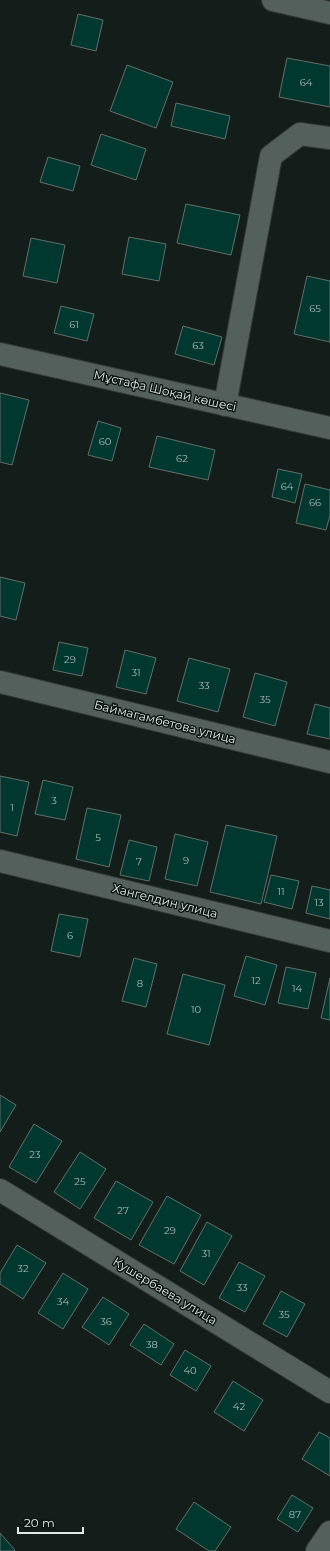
<svg xmlns="http://www.w3.org/2000/svg" width="330" height="1551" font-family="Montserrat,sans-serif">
<rect width="100%" height="100%" fill="#131e1b"/>
<!-- building -->
<g fill="#00372e" stroke="#636f6c">
<polygon points="78,14 103,20 96,51 71,45"/>
<polygon points="287,58 330,66 330,107 279,97"/>
<polygon points="127,65 173,82 156,128 110,111"/>
<polygon points="176,103 230,116 225,139 171,126"/>
<polygon points="101,134 146,149 136,180 91,165"/>
<polygon points="48,157 80,166 73,191 40,182"/>
<polygon points="186,204 240,215 231,255 177,243"/>
<polygon points="129,237 166,244 159,281 122,274"/>
<polygon points="31,238 65,245 57,283 23,276"/>
<polygon points="307,276 330,281 330,342 294,334"/>
<polygon points="61,306 94,314 87,341 54,333"/>
<polygon points="183,326 222,337 214,365 175,354"/>
<polygon points="0,393 29,400 12,465 0,462"/>
<polygon points="98,421 121,428 112,461 88,455"/>
<polygon points="157,436 215,450 208,480 149,467"/>
<polygon points="278,469 302,474 295,503 272,497"/>
<polygon points="305,484 330,490 330,515 326,530 296,523"/>
<polygon points="0,577 25,583 16,620 0,616"/>
<polygon points="59,642 88,648 82,676 53,670"/>
<polygon points="125,650 156,658 146,694 116,687"/>
<polygon points="189,658 230,669 218,712 177,701"/>
<polygon points="255,673 287,682 275,726 243,717"/>
<polygon points="315,704 330,708 330,739 307,734"/>
<polygon points="0,776 29,782 17,836 0,832"/>
<polygon points="43,780 73,787 65,820 35,814"/>
<polygon points="87,808 121,815 109,867 76,859"/>
<polygon points="226,825 277,836 261,904 210,892"/>
<polygon points="175,834 208,842 197,886 165,879"/>
<polygon points="129,840 157,847 149,881 120,875"/>
<polygon points="271,875 299,881 292,909 264,902"/>
<polygon points="312,886 330,890 330,919 306,913"/>
<polygon points="59,914 88,919 80,957 51,951"/>
<polygon points="246,956 277,965 265,1005 234,996"/>
<polygon points="134,958 157,964 146,1007 122,1001"/>
<polygon points="286,967 316,973 308,1009 278,1003"/>
<polygon points="183,974 225,985 209,1045 167,1034"/>
<polygon points="330,978 330,1020 321,1018"/>
<polygon points="0,1095 16,1105 0,1132"/>
<polygon points="34,1124 62,1141 36,1183 9,1167"/>
<polygon points="80,1152 106,1169 80,1209 54,1192"/>
<polygon points="116,1181 153,1202 131,1240 94,1218"/>
<polygon points="167,1196 201,1215 174,1264 139,1245"/>
<polygon points="207,1222 232,1236 204,1285 180,1271"/>
<polygon points="17,1245 46,1263 23,1299 0,1284 0,1273"/>
<polygon points="239,1262 265,1276 245,1312 219,1298"/>
<polygon points="63,1273 88,1289 63,1329 38,1313"/>
<polygon points="281,1291 305,1304 287,1337 263,1324"/>
<polygon points="103,1297 129,1314 109,1345 82,1327"/>
<polygon points="144,1324 174,1344 161,1365 130,1345"/>
<polygon points="185,1350 211,1366 196,1391 170,1375"/>
<polygon points="233,1381 263,1400 244,1431 214,1412"/>
<polygon points="319,1432 330,1438 330,1476 302,1459"/>
<polygon points="292,1495 313,1508 298,1532 277,1519"/>
<polygon points="194,1502 231,1527 215,1551 209,1551 176,1529"/>
<polygon points="0,1533 15,1550 14,1551 0,1551"/>
</g>
<g fill="none" stroke-linecap="round" stroke-linejoin="round">
<defs>
<g id="minor">
<polyline points="273,0 330,13"/>
<polyline points="0,354 330,428"/>
<polyline points="225,405 271,156 300,134 330,138"/>
<polyline points="0,682 330,762"/>
<polyline points="0,861 330,941"/>
<polyline points="0,1190 330,1392"/>
<polyline points="317,1551 330,1532"/>
</g>
</defs>
<!-- minor casing -->
<use href="#minor" stroke="#333937" stroke-width="24"/>
<!-- minor -->
<use href="#minor" stroke="#53605c" stroke-width="22"/>
</g>
<g text-anchor="middle" stroke-width="3" stroke-linejoin="round" paint-order="stroke">
<!-- number labels -->
<g font-size="10" fill="#a9bcb8">
<text x="306" y="86">64</text>
<text x="315" y="312">65</text>
<text x="74" y="328">61</text>
<text x="198" y="349">63</text>
<text x="105" y="445">60</text>
<text x="182" y="462">62</text>
<text x="287" y="490">64</text>
<text x="315" y="506">66</text>
<text x="70" y="663">29</text>
<text x="136" y="676">31</text>
<text x="204" y="689">33</text>
<text x="265" y="703">35</text>
<text x="54" y="804">3</text>
<text x="12" y="811">1</text>
<text x="98" y="841">5</text>
<text x="186" y="864">9</text>
<text x="139" y="865">7</text>
<text x="281" y="895">11</text>
<text x="319" y="906">13</text>
<text x="70" y="939">6</text>
<text x="256" y="984">12</text>
<text x="140" y="987">8</text>
<text x="297" y="992">14</text>
<text x="196" y="1013">10</text>
<text x="35" y="1158">23</text>
<text x="80" y="1185">25</text>
<text x="123" y="1214">27</text>
<text x="170" y="1234">29</text>
<text x="206" y="1257">31</text>
<text x="23" y="1272">32</text>
<text x="242" y="1291">33</text>
<text x="63" y="1305">34</text>
<text x="284" y="1318">35</text>
<text x="106" y="1325">36</text>
<text x="152" y="1348">38</text>
<text x="190" y="1374">40</text>
<text x="239" y="1410">42</text>
<text x="295" y="1518">87</text>
</g>
<!-- street labels -->
<g font-size="12" fill="#e1e8e6" stroke="#0a1512">
<text transform="translate(165 391) rotate(13)" y="4">Мұстафа Шоқай көшесі</text>
<text transform="translate(165 722) rotate(14)" y="4">Баймагамбетова улица</text>
<text transform="translate(165 901) rotate(14)" y="4">Хангелдин улица</text>
<text transform="translate(165 1291) rotate(31)" y="4">Кушербаева улица</text>
</g>
</g>
<!-- scale -->
<path d="M18 1527v6h65v-6" fill="none" stroke="#e1e8e6" stroke-width="2"/>
<text x="24" y="1527" font-size="12" fill="#e1e8e6" stroke="#0a1512" stroke-width="3" paint-order="stroke">20 m</text>
</svg>
